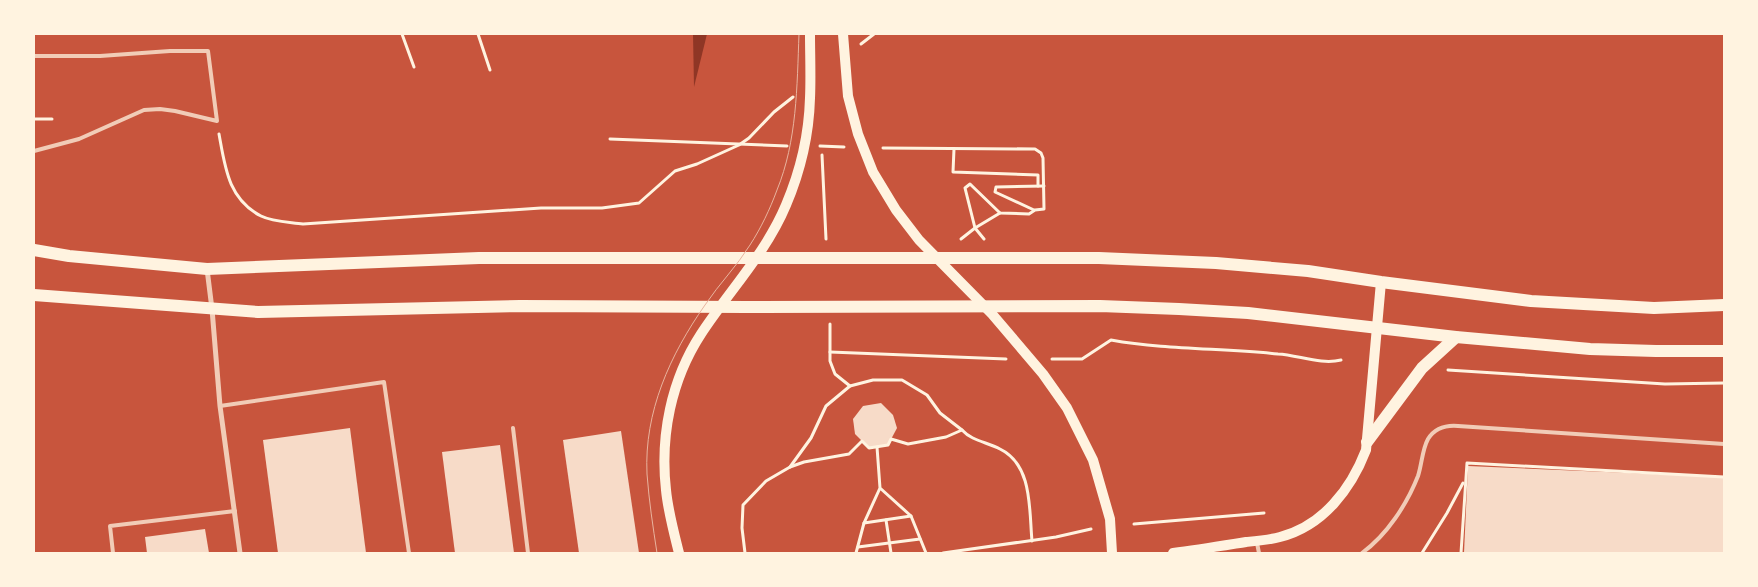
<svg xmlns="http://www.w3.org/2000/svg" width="1758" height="587" font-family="'Roboto Serif',serif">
<rect width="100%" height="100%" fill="#c8553d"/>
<!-- water -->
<polygon fill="#8f3625" points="693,34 707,34 694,87"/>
<!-- building -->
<g fill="#f7dbc8">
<polygon points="881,403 893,415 897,428 888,445 869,448 855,434 853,419 863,406"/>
<polygon points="350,428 366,553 278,553 263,440"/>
<polygon points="621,431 639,553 579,553 563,440"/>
<polygon points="500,445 514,553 455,553 442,452"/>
<polygon points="1468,466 1724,477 1724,553 1464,553"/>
<polygon points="205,529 209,553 147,553 145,537"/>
</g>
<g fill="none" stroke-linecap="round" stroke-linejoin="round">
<!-- path -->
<g stroke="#fff3e0" stroke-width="3">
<polyline points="402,34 414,67"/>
<polyline points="478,34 490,70"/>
<polyline points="861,44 874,34"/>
<polyline points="34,119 52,119"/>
<path d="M 219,134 C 225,167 228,199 261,216 C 273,222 290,222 303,224 L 541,208 L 602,208 L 639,203 L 675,171 L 697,164 L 739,145 L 749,138 L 774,112 L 793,97"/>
<polyline points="610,139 787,146"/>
<polyline points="820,146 844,147"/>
<polyline points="883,148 1035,149 1041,153 1043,158 1044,209 1035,210 1029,214 1000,213 970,184 965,188 975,228 984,239"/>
<polyline points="954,149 953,172 1038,175 1038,186"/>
<polyline points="822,155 826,239"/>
<polyline points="1034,210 995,192 996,187 1044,186"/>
<polyline points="961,239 975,228 1000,213"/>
<polyline points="830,324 830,361 835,374 850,386"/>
<polyline points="830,352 1006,359"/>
<path d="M 1052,359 L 1082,359 L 1111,340 C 1166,350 1222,348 1278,354 C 1298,355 1321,365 1341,360"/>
<polyline points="1448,370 1665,384 1724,383"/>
<polyline points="877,447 880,488 864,523 911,516 880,488"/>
<polyline points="790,467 811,438 826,406 850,386 873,380 902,380 927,395 940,413 962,430"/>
<polyline points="911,516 926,553"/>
<polyline points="886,520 891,553"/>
<polyline points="1134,524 1264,513"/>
<polyline points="858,547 920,539"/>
<path d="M 745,553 L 742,528 L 743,505 L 766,481 L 790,467 L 804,462 L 849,454 L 862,441 L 869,448 L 888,445 L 891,439 L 908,444 L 946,437 L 962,430 C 972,441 987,442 1000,449 C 1033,465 1029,510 1032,541"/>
<polyline points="856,553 864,523"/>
<polyline points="943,553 1056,537 1091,529"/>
<polyline points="1422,553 1447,513 1463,483"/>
<polyline points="1461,553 1467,463 1724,477"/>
</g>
<!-- service -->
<g stroke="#f1ccb7" stroke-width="4">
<polyline points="34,56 100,56 170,51 208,51 217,121 175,111 160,109 144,110 79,139 34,151"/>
<polyline points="220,406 384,382 409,553"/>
<polyline points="513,428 528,553"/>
<polyline points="1257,543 1259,553"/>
<polyline points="113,553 110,526 235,511"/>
<path d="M 1362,553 C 1387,535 1407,504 1418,476 C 1422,464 1422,450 1428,439 C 1435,428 1446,425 1458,426 L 1724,444"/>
</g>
<!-- minor -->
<polyline stroke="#f1ccb7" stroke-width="5" points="207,269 212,309 220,406 240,553"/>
<!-- secondary -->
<g stroke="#fff3e0" stroke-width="10">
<polyline points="843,34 848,96 858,134 873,172 896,210 919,240 992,314 1043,374 1067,408 1093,460 1110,519 1112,553"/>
<path d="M 679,553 C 674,533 668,511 666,490 C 660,436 671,380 701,334 C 729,291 766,253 786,205 C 800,172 809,134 810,98 C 811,77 810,55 810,34"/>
<path d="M 1173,553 C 1197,550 1221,546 1246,542 C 1257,541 1269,540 1280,537 C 1323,526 1351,489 1366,450 L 1381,282"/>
</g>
<!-- primary -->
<g stroke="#fff3e0" stroke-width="12">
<polyline points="34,250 69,256 207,269 479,258 1099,258 1216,263 1308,271 1381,282 1531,301 1654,308 1724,305"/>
<polyline points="34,295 258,312 520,306 747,307 1100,306 1179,309 1248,313 1456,337 1590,349 1656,351 1724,351"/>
<polyline points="1367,442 1422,368 1456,337"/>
</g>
<!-- tram -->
<path stroke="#e9b49f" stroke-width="1" d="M 657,553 C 653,527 649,501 647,474 C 644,412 670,355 705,305 C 719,284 737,266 750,245 C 761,228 770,209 777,190 C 797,141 797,87 799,34"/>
</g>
<!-- border -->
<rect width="1758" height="587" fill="none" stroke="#fff3e0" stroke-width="70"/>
</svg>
